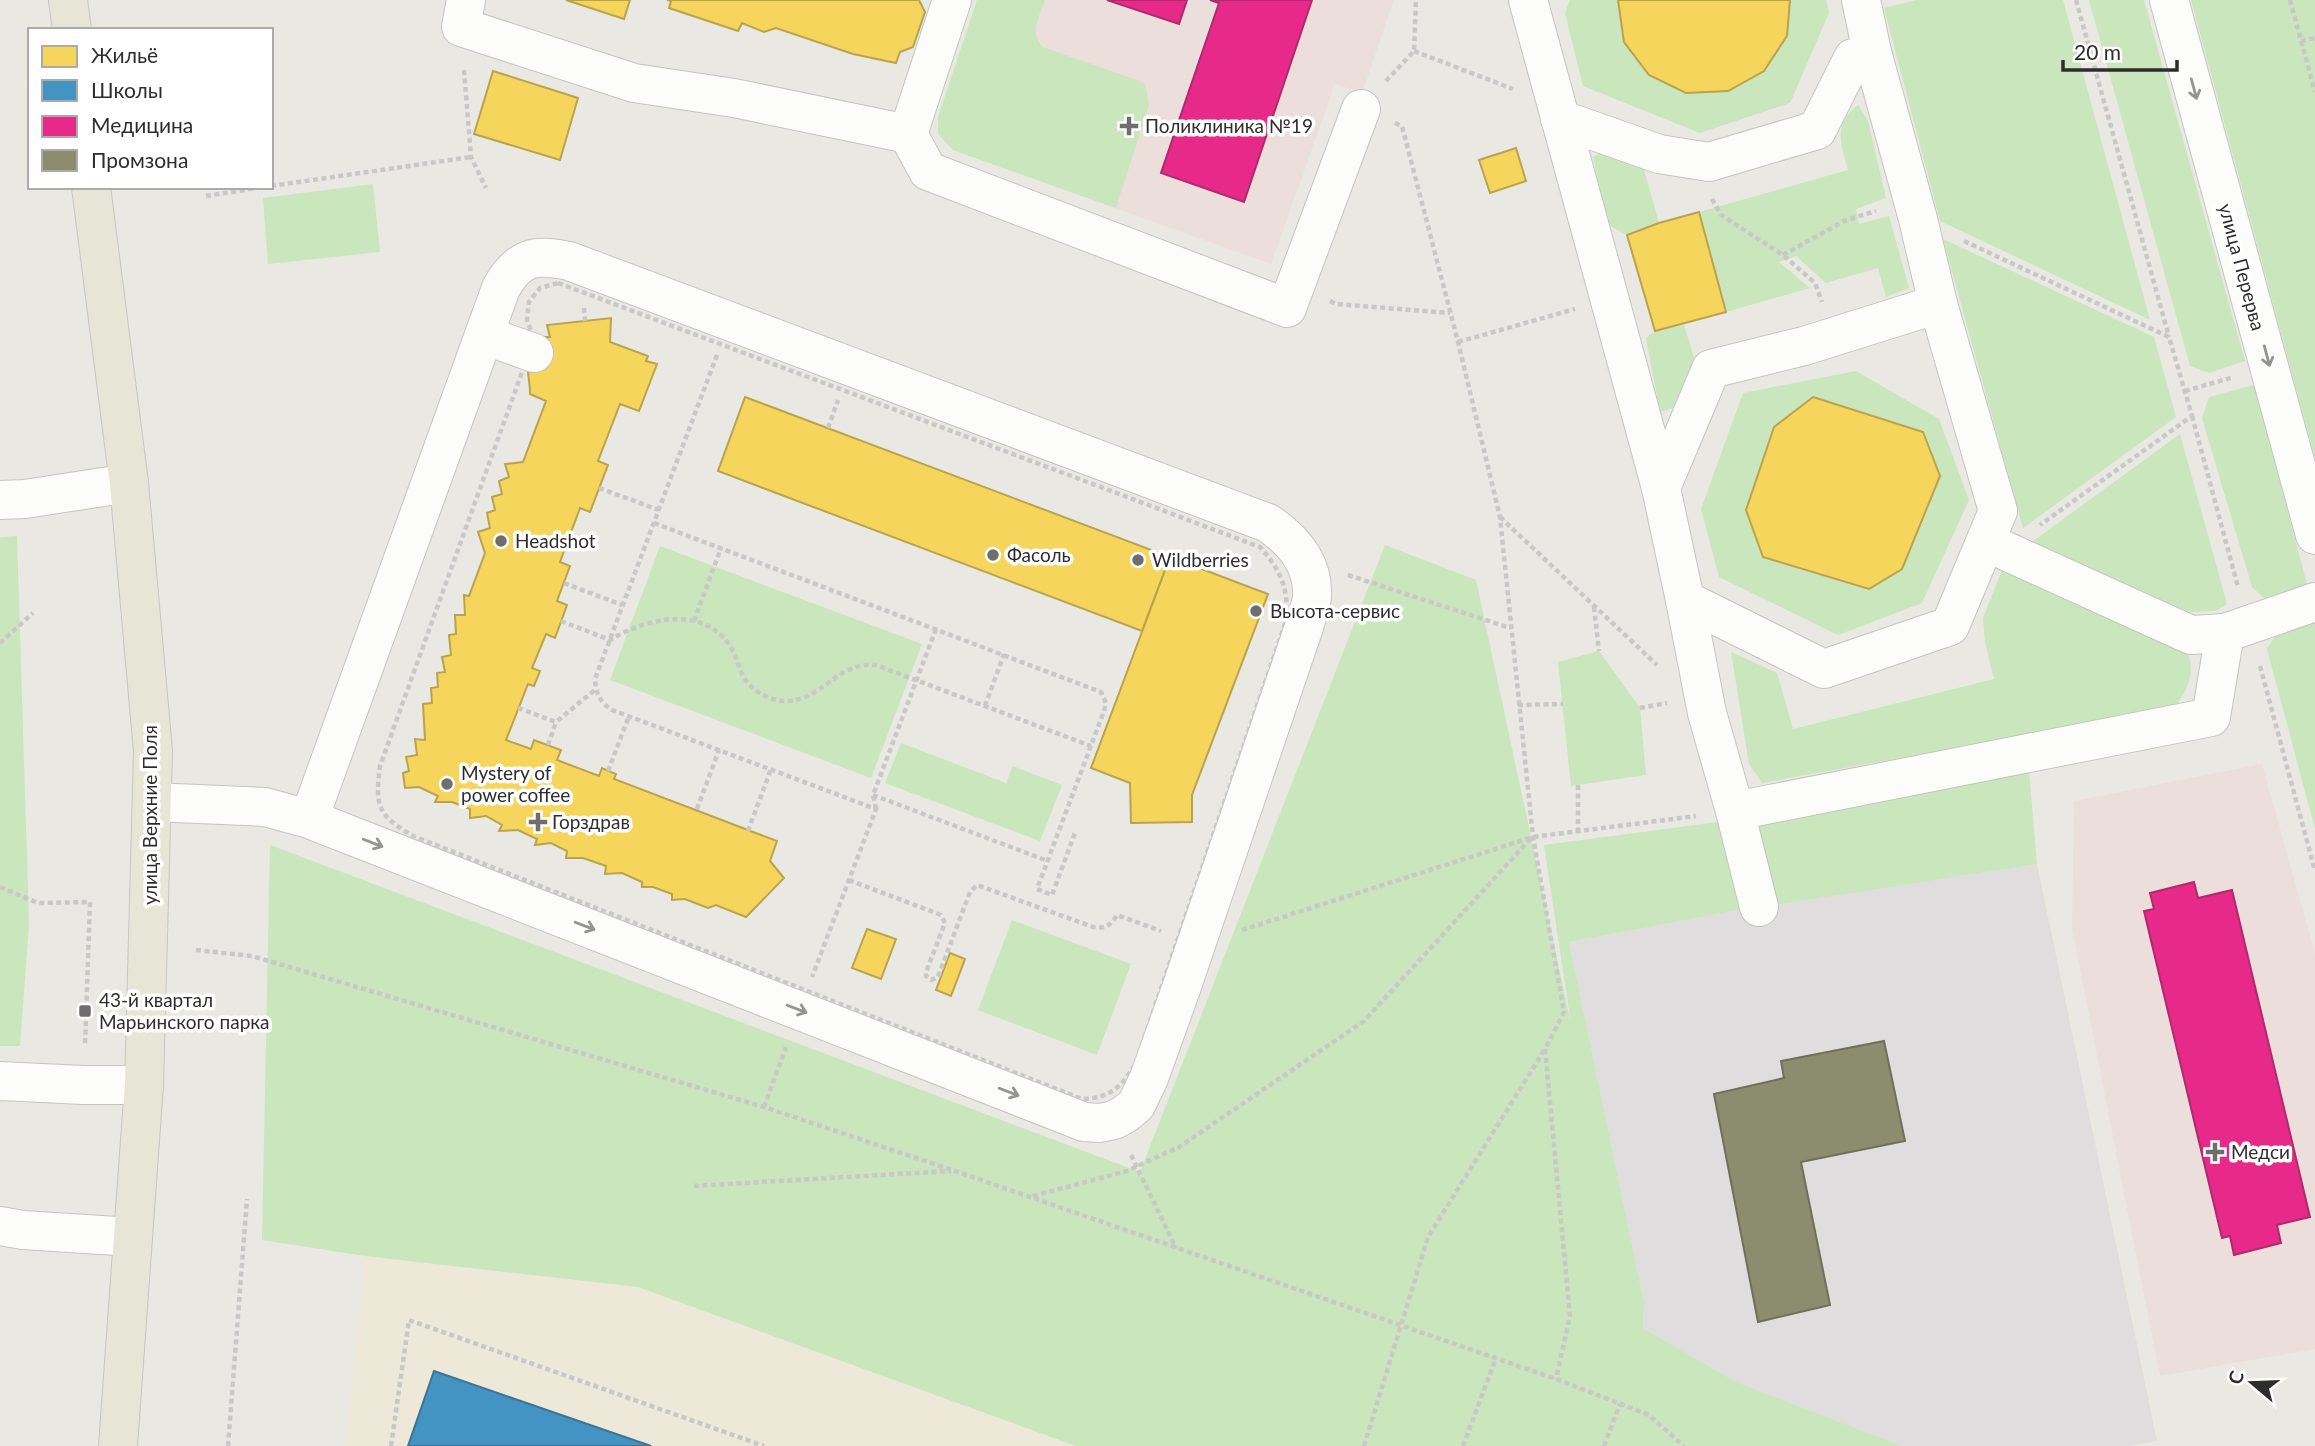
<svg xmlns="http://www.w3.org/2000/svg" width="2315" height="1446" font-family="Lato,sans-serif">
<rect width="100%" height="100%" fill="#eae8e2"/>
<!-- industrial -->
<polygon fill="#dfddde" points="2037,864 2157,1441 2128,1446 1902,1446 1736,1382 1643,1328 1644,1303 1569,942 1749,908"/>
<!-- education -->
<polygon fill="#ede8d8" points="365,1256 638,1287 1076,1446 345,1446"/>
<!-- medical -->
<g fill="#ecdedb">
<polygon points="977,0 1394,0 1362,93 1335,84 1271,264 953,150 938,134 938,117"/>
<polygon points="2262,764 2315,954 2315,1349 2160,1376 2072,928 2074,801"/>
</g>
<!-- green -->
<g fill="#c9e6bc">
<path d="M 977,0 L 1045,0 C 1039,17 1029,33 1043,47 L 1145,83 L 1149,105 L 1116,208 L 953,150 L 938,134 L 938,117 Z"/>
<polygon points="1570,0 1826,0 1829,13 1790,103 1700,133 1583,86 1565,13"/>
<polygon points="1916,0 2063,0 2150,320 1940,221 1884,8"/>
<polygon points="2089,0 2144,0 2245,361 2209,373 2190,366"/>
<polygon points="2191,0 2315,0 2315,458"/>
<path d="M 1858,105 L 1868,121 L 1886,198 L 1856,209 L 1859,224 L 1889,216 L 1909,288 L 1886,297 L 1878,268 L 1826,283 L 1796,256 L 1779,262 L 1810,288 L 1726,312 L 1699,212 L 1848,170 C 1841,142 1832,126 1858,105 Z"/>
<polygon points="1608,148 1641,159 1659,223 1627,235 1608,225 1593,157"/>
<polygon points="373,184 380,252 268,264 263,198"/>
<polygon points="1943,239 2154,337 2176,417 2023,528"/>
<polygon points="1684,325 1696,364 1682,405 1660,412 1646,338 1655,331"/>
<polygon points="1856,371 1939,419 1969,500 1922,603 1838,635 1719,577 1701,509 1743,393"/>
<polygon points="2254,385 2308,588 2267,601 2252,587 2202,418 2209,397"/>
<polygon points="2180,434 2227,604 2216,611 2190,612 2032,542"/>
<polygon points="17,536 29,924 20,1046 0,1046 0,537"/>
<polygon points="1385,545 1476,580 1571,1024 1544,845 1718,822 1741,896 1749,908 1569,942 1644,1303 1643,1328 1736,1382 1902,1446 1076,1446 638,1287 365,1256 262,1240 270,845 1140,1172"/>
<polygon points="660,546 922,644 871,778 610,680"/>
<path d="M 2012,569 L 2187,650 C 2196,674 2188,688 2175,708 L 1762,783 L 1749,764 L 1731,652 L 1777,673 L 1793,729 L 1994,679 L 1985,642 L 1983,618 L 2002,570 Z"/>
<polygon points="2311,622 2315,623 2315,829 2267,649 2276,635"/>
<polygon points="1599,651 1640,708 1646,775 1571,786 1558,662"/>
<polygon points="901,743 1006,783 1013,766 1062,785 1040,841 885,783"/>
<polygon points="2029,770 2037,864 1773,905 1756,821"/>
<polygon points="1012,920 1131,964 1097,1055 978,1010"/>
</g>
<!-- homes -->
<g fill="#f6d55c" stroke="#baa34e" stroke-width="2">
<polygon points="566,0 630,0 624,19"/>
<polygon points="667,0 919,0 925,12 913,47 900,52 896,63 853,54 776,28 764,32 742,23 738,31 669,8 671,1"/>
<polygon points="1618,0 1790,0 1787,36 1764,71 1728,91 1686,93 1649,75 1624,42"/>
<polygon points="493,71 578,98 560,160 474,134"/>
<polygon points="1516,148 1526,181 1490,193 1479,160"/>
<polygon points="1699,212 1726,312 1655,331 1627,235 1659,223"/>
<polygon points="611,318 610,342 648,356 646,361 657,364 639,411 620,404 598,461 608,465 590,512 580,508 560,562 570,566 557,601 567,605 555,638 546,634 532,668 540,671 534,686 528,684 506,740 531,749 534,740 561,750 557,760 599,776 602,768 616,774 614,779 777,841 770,861 784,878 746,917 716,905 708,908 685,899 672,900 672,894 653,887 642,887 642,882 622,873 605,874 606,866 583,858 566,858 567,851 551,843 535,845 537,839 518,830 499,831 502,825 486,816 470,818 470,809 452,802 435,802 438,796 419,787 405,788 403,773 409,771 406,757 417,755 415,739 425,740 423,704 432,703 431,688 438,687 437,673 445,672 442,657 451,655 449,635 456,634 455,615 465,615 464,595 469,596 485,553 478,532 490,528 487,513 495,510 492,497 502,494 499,481 509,477 505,464 523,462 546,401 530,394 530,390 528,372 536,370 541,337 550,337 547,325"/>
<polygon points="745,397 1170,557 1142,631 718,471"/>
<polygon points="1813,397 1923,432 1940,476 1902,569 1869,589 1763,557 1746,510 1774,427"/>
<polygon points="1170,557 1268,594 1192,795 1192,822 1131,823 1130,783 1091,768"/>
<polygon points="867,929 896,939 881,979 852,968"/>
<polygon points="950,953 965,959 951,996 936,990"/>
</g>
<!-- schools -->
<polygon fill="#4393c3" stroke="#3c7496" stroke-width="2" points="434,1371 651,1446 408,1446"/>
<!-- health -->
<g fill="#e7298a" stroke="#af2a6e" stroke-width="2">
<polygon points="1107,0 1187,0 1179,24"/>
<polygon points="1210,0 1312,0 1244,202 1161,173 1219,3"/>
<polygon points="2194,882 2198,898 2232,890 2310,1217 2277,1225 2281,1243 2234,1255 2230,1236 2222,1238 2144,911 2154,909 2150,893"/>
</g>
<!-- industry -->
<polygon fill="#8c8c6e" stroke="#70705a" stroke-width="2" points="1884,1041 1905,1141 1801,1162 1830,1305 1758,1322 1714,1094 1784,1078 1781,1061"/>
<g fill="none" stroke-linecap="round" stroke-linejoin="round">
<defs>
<g id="minor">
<polyline points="466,0 461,27 634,83 734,98 908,134 928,171 1287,308 1361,109"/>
<polyline points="1528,0 1661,488 1685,600 1824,669 1950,626 1998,511 1938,304 1918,219 1872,52 1861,0"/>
<polyline points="2169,0 2315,535"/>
<polyline points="1560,119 1659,154 1709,162 1817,130 1853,58 1872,52"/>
<polyline points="908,134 952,0"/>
<polyline points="484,335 534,353"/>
<polyline points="1661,488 1711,369 1804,346 1938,304"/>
<polyline points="0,500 25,499 129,483"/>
<polyline points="1986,542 2191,635 2225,633 2315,602"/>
<polyline points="1685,600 1707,713 1735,811 2211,717 2225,633"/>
<path d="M 152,802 L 265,807 L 309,819 L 1084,1122 L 1100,1123 L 1114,1120 L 1125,1114 L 1136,1105 L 1149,1078 L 1181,989 L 1305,624 C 1307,615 1311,606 1312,597 C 1314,564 1293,540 1268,523 L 569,261 C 535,254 519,256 501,288 L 309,819"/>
<polyline points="1735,811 1759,907"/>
<polyline points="0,1081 83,1085 144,1085"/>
<polyline points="0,1226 23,1230 132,1237"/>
</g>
<g id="major">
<polyline points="68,0 72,30"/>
<polyline points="91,187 129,483 153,751 144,1085 118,1446"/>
</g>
</defs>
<!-- minor casing -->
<use href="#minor" stroke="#c4c4c3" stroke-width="40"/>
<!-- major casing -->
<use href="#major" stroke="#c6c5c3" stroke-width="40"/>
<!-- path -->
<g stroke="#c8c8c8" stroke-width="4.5" stroke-dasharray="5 3.5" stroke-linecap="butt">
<polyline points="2076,0 2169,337"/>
<polyline points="2290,0 2315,92"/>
<polyline points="2301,41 2315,38"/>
<polyline points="1414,51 1513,89"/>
<polyline points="464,70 471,157 486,188"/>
<polyline points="1386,81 1414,51 1416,0"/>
<polyline points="1395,123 1402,126 1458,342 1500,517 1533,837 1564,1012 1545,1049 1570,1316 1556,1379"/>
<polyline points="271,186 471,157"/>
<polyline points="206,196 263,187"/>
<polyline points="1712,199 1721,215 1783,255 1815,283 1822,302"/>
<polyline points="1964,241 2169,337 2192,416 2040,525"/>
<polyline points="1783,255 1844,221 1876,211"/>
<path d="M 558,283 L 1260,547 C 1281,571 1289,588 1286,621 L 1135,1065 C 1120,1088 1110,1098 1082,1099 L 413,836 C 377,815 375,806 380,766 L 534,339 L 527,320 L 529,302 L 540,288 Z"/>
<polyline points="1330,301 1336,304 1450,313"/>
<polyline points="584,308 585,321"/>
<polyline points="1458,342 1575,309"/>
<path d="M 717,355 L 595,679 C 596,694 600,702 612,710 L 876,809 L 812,977"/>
<polyline points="2185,391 2234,377"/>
<polyline points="2192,416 2238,587"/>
<polyline points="828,428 838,400"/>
<polyline points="599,488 659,510"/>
<polyline points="1500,517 1657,665"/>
<polyline points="654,523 1101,692 1106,703 1104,711 1037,889 1052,895 1075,833"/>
<polyline points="1348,575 1510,628"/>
<polyline points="564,583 622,605"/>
<polyline points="1594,607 1599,651"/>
<path d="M 561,621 L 610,640 C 644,619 700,605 728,643 C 735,652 737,662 741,672 C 748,688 766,700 784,701 C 820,703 837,661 876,665 L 1091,746"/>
<polyline points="694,621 721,548"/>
<polyline points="0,643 33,613"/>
<polyline points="2260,666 2315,871"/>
<polyline points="1518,705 1563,704"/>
<polyline points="985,706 1004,654"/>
<polyline points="518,708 556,722 596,689"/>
<polyline points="1640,708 1667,703"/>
<polyline points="548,745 556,722"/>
<polyline points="608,771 629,716"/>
<polyline points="1578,785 1578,830"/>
<polyline points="873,795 1048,861"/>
<polyline points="697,809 719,750"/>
<polyline points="876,809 873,795 936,629"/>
<polyline points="748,831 771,769"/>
<path d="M 849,880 L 941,915 L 945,923 L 926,972 L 926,976 L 931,980 L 938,977 L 970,892 L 977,885 L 1093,927 C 1105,929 1110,926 1117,915 L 1161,931"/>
<polyline points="0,887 38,903 90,902 85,1046"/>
<polyline points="1242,930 1533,837 1696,816"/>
<polyline points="196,950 252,956 764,1107 955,1171 1556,1379 1649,1415 1684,1446"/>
<polyline points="764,1107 786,1047"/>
<polyline points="1131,1155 1176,1248"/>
<polyline points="694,1186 951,1171"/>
<polyline points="1033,1196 1127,1171 1179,1147 1364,1021 1532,837"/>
<polyline points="228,1446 247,1199"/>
<polyline points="391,1446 409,1320 764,1446"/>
<polyline points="1364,1446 1428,1237 1545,1049"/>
<polyline points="1463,1446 1496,1358"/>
<polyline points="1604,1446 1620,1404"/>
</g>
<!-- minor -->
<use href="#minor" stroke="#fcfcfb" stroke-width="38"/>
<!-- major -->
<use href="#major" stroke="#e7e5d5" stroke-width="38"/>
</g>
<!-- one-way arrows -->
<defs><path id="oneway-shaft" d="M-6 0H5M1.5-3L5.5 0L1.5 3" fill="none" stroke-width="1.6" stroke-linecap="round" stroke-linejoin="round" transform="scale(1.75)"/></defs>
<g stroke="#949494">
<use href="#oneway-shaft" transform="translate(2194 89) rotate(75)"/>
<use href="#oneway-shaft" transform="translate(2267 356) rotate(75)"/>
<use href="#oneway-shaft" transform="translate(373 843) rotate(21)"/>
<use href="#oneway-shaft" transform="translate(585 926) rotate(21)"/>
<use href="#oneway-shaft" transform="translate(797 1009) rotate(21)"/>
<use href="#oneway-shaft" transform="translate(1009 1092) rotate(21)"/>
</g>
<!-- markers -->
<g fill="#6f6e6c" stroke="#fff" stroke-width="2.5">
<path d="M1125.5 115.5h7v7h7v7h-7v7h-7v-7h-7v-7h7z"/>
<circle cx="501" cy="541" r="7"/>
<circle cx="993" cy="555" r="7"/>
<circle cx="1138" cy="560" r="7"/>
<circle cx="1256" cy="611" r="7"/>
<circle cx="447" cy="784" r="7"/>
<path d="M534.5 811.5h7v7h7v7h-7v7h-7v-7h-7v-7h7z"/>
<rect x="78" y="1004" width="14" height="14" rx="3.5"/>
<path d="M2211.5 1141.5h7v7h7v7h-7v7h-7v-7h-7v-7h7z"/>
</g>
<g text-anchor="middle" stroke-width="7" stroke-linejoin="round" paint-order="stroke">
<!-- poi labels -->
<g font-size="19" fill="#2d2d2d" stroke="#fff" text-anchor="start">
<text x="1145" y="133">Поликлиника №19</text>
<text x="515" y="548">Headshot</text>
<text x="1007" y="562">Фасоль</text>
<text x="1152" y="567">Wildberries</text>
<text x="1270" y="618">Высота-сервис</text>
<text x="461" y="780">Mystery of<tspan x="461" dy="22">power coffee</tspan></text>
<text x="552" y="829">Горздрав</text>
<text x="99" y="1007">43-й квартал<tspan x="99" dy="22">Марьинского парка</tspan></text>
<text x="2231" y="1159">Медси</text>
</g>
<!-- street labels -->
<g font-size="19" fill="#2d2d2d" stroke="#fff">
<text transform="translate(2242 267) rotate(75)" y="7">улица Перерва</text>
<text transform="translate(150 815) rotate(-90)" y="7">улица Верхние Поля</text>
</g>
</g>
<!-- legend -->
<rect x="28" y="28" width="245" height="161" fill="#ffffff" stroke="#ababab" stroke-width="2"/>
<rect x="42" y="46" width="35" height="21" fill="#f6d55c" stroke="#ababab" stroke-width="2"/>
<text x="91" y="63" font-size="21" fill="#2d2d2d">Жильё</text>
<rect x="42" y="80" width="35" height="21" fill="#4393c3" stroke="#ababab" stroke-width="2"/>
<text x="91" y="98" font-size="21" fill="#2d2d2d">Школы</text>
<rect x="42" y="116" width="35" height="21" fill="#e7298a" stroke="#ababab" stroke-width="2"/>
<text x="91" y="133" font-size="21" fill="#2d2d2d">Медицина</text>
<rect x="42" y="150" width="35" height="21" fill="#8c8c6e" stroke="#ababab" stroke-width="2"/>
<text x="91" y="168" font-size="21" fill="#2d2d2d">Промзона</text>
<!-- north arrow -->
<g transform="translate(2252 1383) rotate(289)" stroke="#ffffff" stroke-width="5" paint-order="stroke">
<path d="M0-5L12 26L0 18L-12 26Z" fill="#2d2d2d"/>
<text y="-10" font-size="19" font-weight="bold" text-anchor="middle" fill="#2d2d2d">С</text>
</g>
<!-- scale -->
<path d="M2063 60v10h114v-10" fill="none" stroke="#2d2d2d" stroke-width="3.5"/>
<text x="2074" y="60" font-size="21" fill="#2d2d2d" stroke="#ffffff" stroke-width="5" paint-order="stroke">20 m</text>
</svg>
